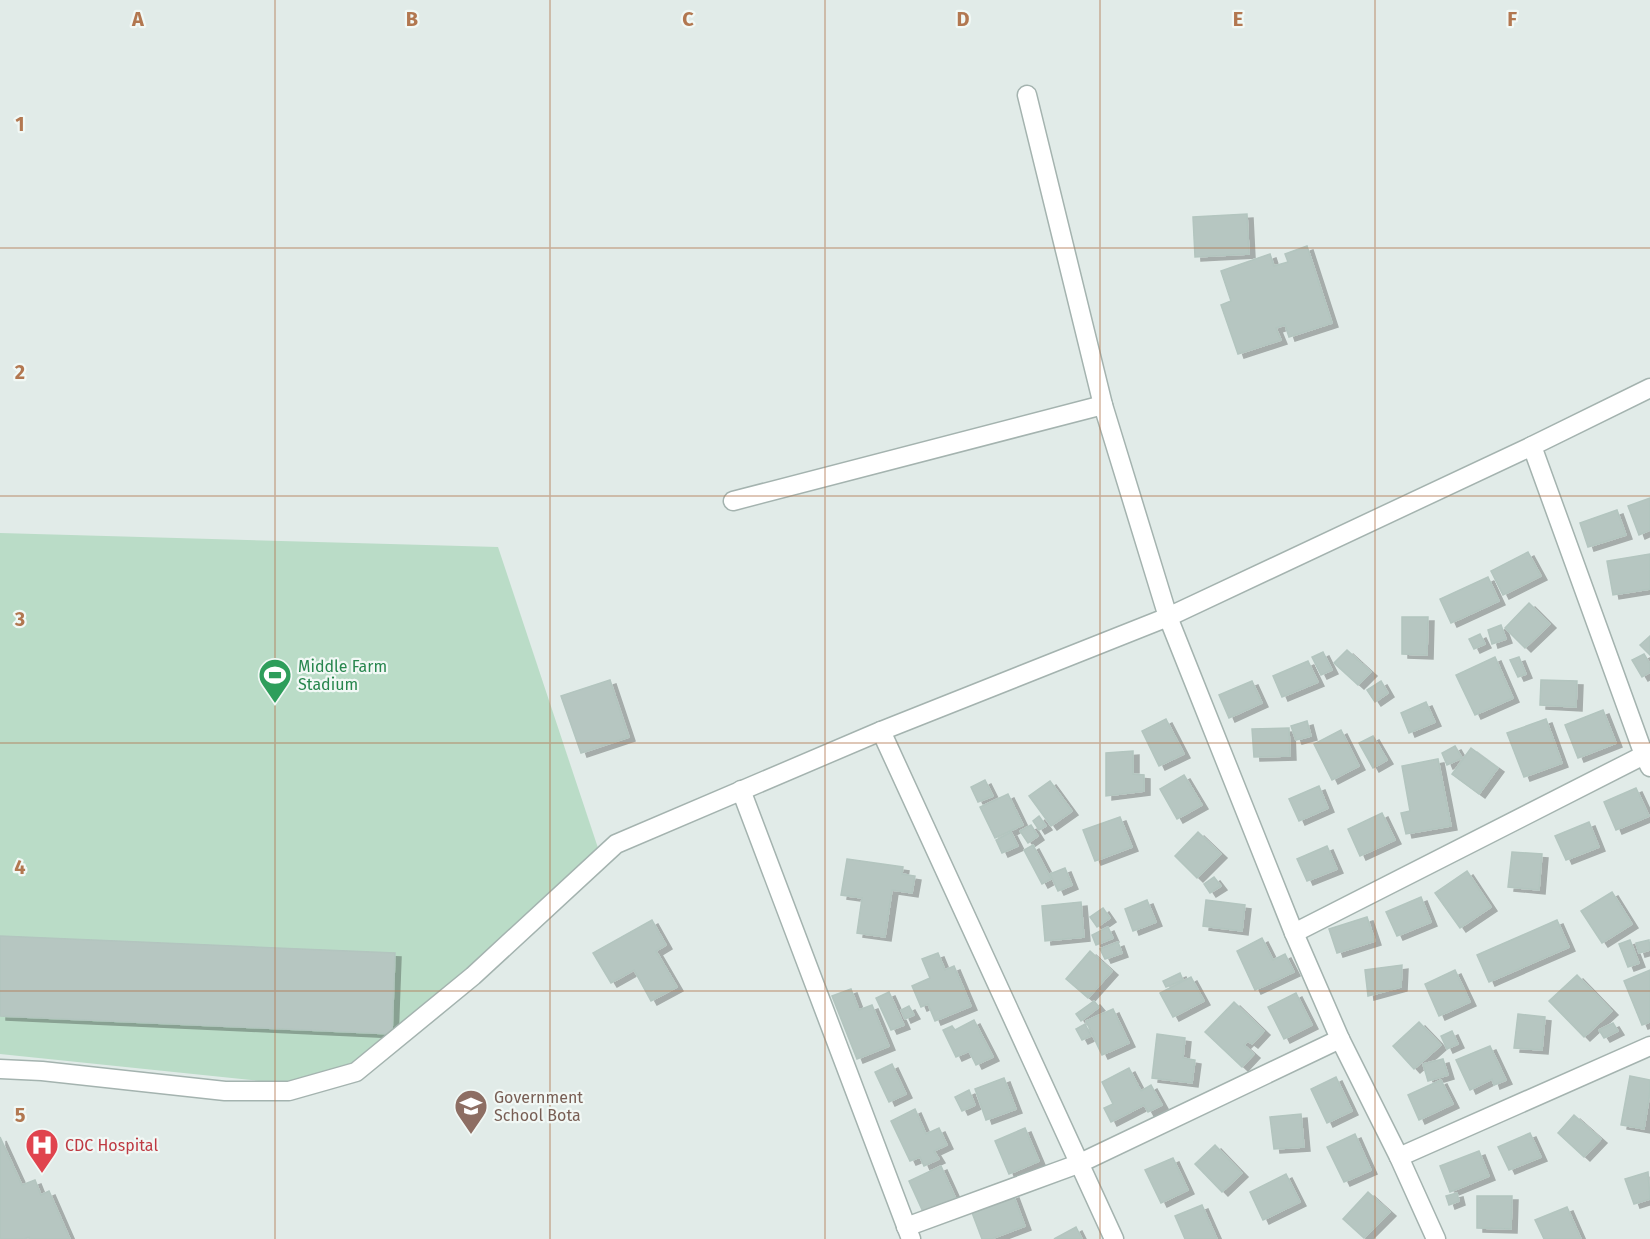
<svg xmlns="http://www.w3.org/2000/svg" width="1650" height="1239" font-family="'Fira Sans',sans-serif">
<defs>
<filter id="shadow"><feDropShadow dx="6" dy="4" stdDeviation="0" flood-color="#0004"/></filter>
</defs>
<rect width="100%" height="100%" fill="#e1ebe8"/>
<!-- green -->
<polygon fill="#badcc7" points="0,533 498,547 602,860 327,1088 0,1054"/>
<!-- building -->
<g fill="#b6c6c1" stroke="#b3c5bf" stroke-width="1.5" filter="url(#shadow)">
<polygon points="1247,214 1249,254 1195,257 1193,217"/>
<polygon points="1307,246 1332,323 1289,337 1285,325 1276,328 1281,340 1238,354 1221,305 1231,301 1221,271 1270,254 1274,266 1288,262 1285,254"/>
<polygon points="1650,498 1650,530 1639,535 1628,506"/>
<polygon points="1617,510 1626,535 1588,547 1580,523"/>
<polygon points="1528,552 1541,576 1503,595 1491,571"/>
<polygon points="1650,554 1650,589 1613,595 1607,561"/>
<polygon points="1488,577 1499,601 1451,623 1440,599"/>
<polygon points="1529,603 1550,624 1525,648 1505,628"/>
<polygon points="1402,617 1428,617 1427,655 1402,654"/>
<polygon points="1501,625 1506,639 1492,644 1488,630"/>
<polygon points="1480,634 1485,644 1474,649 1469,639"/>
<polygon points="1650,636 1650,655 1640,645"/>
<polygon points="1347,650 1371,672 1358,685 1334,663"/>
<polygon points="1323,652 1332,670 1321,675 1312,657"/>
<polygon points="1644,654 1650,664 1650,672 1642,677 1632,660"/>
<polygon points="1495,657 1513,698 1475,715 1456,675"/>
<polygon points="1519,657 1526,674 1518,677 1510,660"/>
<polygon points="1308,661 1318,682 1282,697 1273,676"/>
<polygon points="610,680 629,737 581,753 561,696"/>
<polygon points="1541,680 1577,681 1576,707 1540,705"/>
<polygon points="1252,681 1262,703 1229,718 1219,695"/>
<polygon points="1381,681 1388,693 1375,702 1367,690"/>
<polygon points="1426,702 1435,722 1409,733 1401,713"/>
<polygon points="1603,710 1616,743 1578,758 1565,725"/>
<polygon points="1166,719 1184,754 1159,766 1142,731"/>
<polygon points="1546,719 1562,763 1524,777 1507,733"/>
<polygon points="1307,721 1311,736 1296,740 1291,726"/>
<polygon points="1289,728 1290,756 1254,757 1252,729"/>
<polygon points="1341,730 1359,766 1332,780 1314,744"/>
<polygon points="1373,736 1387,760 1373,768 1359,743"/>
<polygon points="1455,746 1462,758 1447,765 1442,753"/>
<polygon points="1471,748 1498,768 1479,794 1452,774"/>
<polygon points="1133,751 1133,774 1144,775 1144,791 1106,796 1106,753"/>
<polygon points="1438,759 1451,826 1406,834 1401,813 1410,811 1402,766"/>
<polygon points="1184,775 1202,805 1177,819 1160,789"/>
<polygon points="985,780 993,796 978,802 971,787"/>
<polygon points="1050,781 1072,811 1051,826 1029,796"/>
<polygon points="1319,786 1328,808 1299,821 1289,799"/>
<polygon points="1636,788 1649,816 1616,830 1604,802"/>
<polygon points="1008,794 1023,825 995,838 980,807"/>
<polygon points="1382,813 1395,840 1360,856 1348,829"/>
<polygon points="1039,816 1046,826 1039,830 1033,821"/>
<polygon points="1120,817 1132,847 1095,861 1083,830"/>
<polygon points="1589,822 1599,847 1566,860 1555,836"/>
<polygon points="1031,825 1038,836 1028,843 1020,831"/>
<polygon points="1011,832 1018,846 1002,853 996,840"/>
<polygon points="1198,832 1221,854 1197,878 1175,856"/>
<polygon points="1033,845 1051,879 1042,884 1024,850"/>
<polygon points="1327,846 1337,869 1307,881 1297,859"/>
<polygon points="1512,852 1542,854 1539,890 1508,887"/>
<polygon points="847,859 903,867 902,874 915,876 912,893 892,890 885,937 857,933 862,898 841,895"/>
<polygon points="1065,868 1072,885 1058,891 1050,874"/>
<polygon points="1467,871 1491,907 1460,928 1435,893"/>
<polygon points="1214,877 1221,886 1210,893 1204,884"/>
<polygon points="1612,892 1632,924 1602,943 1581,911"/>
<polygon points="1421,897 1431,922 1397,936 1386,912"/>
<polygon points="1147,900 1156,922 1133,931 1125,909"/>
<polygon points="1206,900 1245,905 1242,931 1203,926"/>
<polygon points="1081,902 1084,937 1045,941 1042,906"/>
<polygon points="1103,908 1110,918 1097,927 1090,917"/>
<polygon points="1367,917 1375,941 1337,953 1329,929"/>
<polygon points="652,920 666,945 656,951 677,987 651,1001 634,970 611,983 593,953"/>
<polygon points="1557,920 1569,947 1489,982 1477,955"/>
<polygon points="1108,927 1113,938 1096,945 1092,935"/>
<polygon points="0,936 395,953 392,1034 0,1016"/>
<polygon points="1262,938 1273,960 1285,954 1294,972 1255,990 1237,951"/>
<polygon points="1630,940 1639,963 1628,967 1619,944"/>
<polygon points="1649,940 1650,950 1639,953 1636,943"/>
<polygon points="1118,942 1122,953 1105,959 1100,949"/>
<polygon points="1090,951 1112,971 1088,998 1066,979"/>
<polygon points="938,953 945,970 954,966 971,1006 935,1021 928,1004 921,1007 912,986 930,978 922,959"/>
<polygon points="1402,965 1401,987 1368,996 1365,970"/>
<polygon points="1455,970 1470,1002 1439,1016 1425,984"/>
<polygon points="1650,970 1650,1022 1642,1025 1624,981"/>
<polygon points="1180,973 1183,980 1166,987 1163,981"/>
<polygon points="1577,975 1612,1011 1584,1037 1549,1001"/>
<polygon points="1191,977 1204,1001 1173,1017 1160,993"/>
<polygon points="851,989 859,1010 872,1005 889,1046 857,1059 832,996"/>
<polygon points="889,992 904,1025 891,1030 876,998"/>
<polygon points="1296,993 1312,1025 1284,1039 1268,1007"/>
<polygon points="1094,1001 1099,1007 1081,1021 1076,1014"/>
<polygon points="1234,1002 1264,1031 1252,1044 1248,1041 1244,1045 1254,1054 1242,1067 1205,1032"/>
<polygon points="909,1006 914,1015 905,1019 901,1010"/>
<polygon points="1113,1009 1129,1043 1102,1055 1086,1021"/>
<polygon points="1518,1014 1545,1017 1542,1050 1514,1048"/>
<polygon points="974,1020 993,1057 976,1065 969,1051 956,1057 943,1030 952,1026 955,1030"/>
<polygon points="1419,1022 1441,1045 1414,1069 1393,1046"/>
<polygon points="1613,1023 1618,1031 1604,1038 1599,1030"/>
<polygon points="1085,1024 1091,1036 1082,1040 1076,1029"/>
<polygon points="1452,1031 1458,1044 1447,1049 1441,1036"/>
<polygon points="1157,1034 1185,1038 1183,1058 1195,1060 1192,1083 1152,1078"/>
<polygon points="1490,1046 1506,1080 1494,1085 1492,1079 1470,1090 1456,1060"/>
<polygon points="1443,1059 1448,1075 1428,1081 1423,1064"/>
<polygon points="892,1064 906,1094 889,1102 875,1072"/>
<polygon points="1129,1068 1141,1091 1151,1085 1162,1105 1148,1112 1144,1105 1111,1122 1104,1108 1113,1104 1102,1082"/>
<polygon points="1630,1076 1650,1080 1650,1092 1644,1129 1621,1125"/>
<polygon points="1336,1077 1352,1111 1327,1123 1311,1089"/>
<polygon points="1004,1078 1016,1109 986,1120 975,1089"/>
<polygon points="1441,1080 1453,1104 1419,1120 1408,1095"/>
<polygon points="969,1090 975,1105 962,1111 955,1097"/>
<polygon points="915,1109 926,1134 939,1128 947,1145 934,1151 939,1159 924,1166 920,1157 910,1161 891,1121"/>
<polygon points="1301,1114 1304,1147 1274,1149 1270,1117"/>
<polygon points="1574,1115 1601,1139 1584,1157 1558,1133"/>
<polygon points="1025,1128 1039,1161 1009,1174 995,1141"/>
<polygon points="1530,1133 1541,1157 1509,1170 1498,1147"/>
<polygon points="1355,1134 1371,1170 1344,1182 1327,1147"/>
<polygon points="0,1137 22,1185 35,1180 41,1195 49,1191 70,1239 30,1239 29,1237 24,1239 0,1239"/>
<polygon points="1215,1145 1242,1173 1222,1192 1195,1164"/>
<polygon points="1479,1151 1489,1176 1450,1192 1440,1166"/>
<polygon points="1173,1158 1188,1190 1161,1203 1145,1170"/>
<polygon points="941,1166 956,1199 924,1214 909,1181"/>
<polygon points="1648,1172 1650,1199 1634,1204 1625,1179"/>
<polygon points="1286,1174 1300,1202 1263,1220 1250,1192"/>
<polygon points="1368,1192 1390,1212 1364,1238 1343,1219"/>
<polygon points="1457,1193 1459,1201 1449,1205 1446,1196"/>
<polygon points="1013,1194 1025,1226 991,1239 982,1239 971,1210"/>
<polygon points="1477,1196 1512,1196 1511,1229 1477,1228"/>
<polygon points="1202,1205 1217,1239 1185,1239 1175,1216"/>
<polygon points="1567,1207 1581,1239 1544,1239 1535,1220"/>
<polygon points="1076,1227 1082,1239 1054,1239"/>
</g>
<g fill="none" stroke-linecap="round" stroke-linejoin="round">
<defs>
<g id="minor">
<polyline points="1027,95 1103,405 1168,617 1294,933 1340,1039 1399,1157 1436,1239"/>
<polyline points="1532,446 1644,755 1650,767"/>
<polyline points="733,501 1103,405"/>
<polyline points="881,731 1114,1239"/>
<polyline points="741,790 911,1239"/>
<polyline points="1294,933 1650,752"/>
<polyline points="0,1069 42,1071 225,1091 289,1091 356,1072 473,976 616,844 881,731 1168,617 1532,446 1650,388"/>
<polyline points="1399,1157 1650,1046"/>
<polyline points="906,1227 1078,1164 1340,1039"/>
</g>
</defs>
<!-- minor casing -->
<use href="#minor" stroke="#a4b3af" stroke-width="21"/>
<!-- minor -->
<use href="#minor" stroke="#fff" stroke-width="18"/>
</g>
<!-- grid -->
<path fill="none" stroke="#b27750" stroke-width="1.5" stroke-opacity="0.55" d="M 275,0 L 275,1239M 550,0 L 550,1239M 825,0 L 825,1239M 1100,0 L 1100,1239M 1375,0 L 1375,1239M 0,248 L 1650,248M 0,496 L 1650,496M 0,743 L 1650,743M 0,991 L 1650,991"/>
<!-- icons -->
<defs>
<symbol id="stadium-pin" viewBox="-11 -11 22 30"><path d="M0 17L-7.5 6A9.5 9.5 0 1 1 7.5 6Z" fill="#2e9e5b" stroke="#f1f8f5"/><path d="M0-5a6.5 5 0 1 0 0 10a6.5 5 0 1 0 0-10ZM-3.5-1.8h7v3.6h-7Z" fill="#fff"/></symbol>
<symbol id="school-pin" viewBox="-11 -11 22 30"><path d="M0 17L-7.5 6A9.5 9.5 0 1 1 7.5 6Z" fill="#8d6e63" stroke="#f1f8f5"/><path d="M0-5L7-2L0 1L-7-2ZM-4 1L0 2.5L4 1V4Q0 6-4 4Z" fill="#fff"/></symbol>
<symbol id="hospital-pin" viewBox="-11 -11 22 30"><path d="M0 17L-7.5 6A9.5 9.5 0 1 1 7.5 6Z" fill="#e0444e" stroke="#f1f8f5"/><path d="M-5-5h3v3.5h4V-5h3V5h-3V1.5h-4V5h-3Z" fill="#fff"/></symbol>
</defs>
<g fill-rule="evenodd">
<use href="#stadium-pin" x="256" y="656" width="38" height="52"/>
<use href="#school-pin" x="452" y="1087" width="38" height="52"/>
<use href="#hospital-pin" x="23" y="1126" width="38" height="52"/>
</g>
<g text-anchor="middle" stroke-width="4.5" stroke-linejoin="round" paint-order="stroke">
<!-- leisure labels -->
<g font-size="16" fill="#27864d" stroke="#f1f8f5" text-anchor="start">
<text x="298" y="672">Middle Farm<tspan x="298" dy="18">Stadium</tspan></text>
</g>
<!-- education labels -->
<g font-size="16" fill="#785e54" stroke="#f1f8f5" text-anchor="start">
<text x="494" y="1103">Government<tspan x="494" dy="18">School Bota</tspan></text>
</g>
<!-- health labels -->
<g font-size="16" fill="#be3a42" stroke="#f1f8f5" text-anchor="start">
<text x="65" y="1151">CDC Hospital</text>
</g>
</g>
<g font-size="20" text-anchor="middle" font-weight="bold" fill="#b27750" stroke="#f1f8f5" stroke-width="4.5" stroke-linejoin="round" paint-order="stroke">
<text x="138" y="26">A</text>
<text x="412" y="26">B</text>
<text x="688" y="26">C</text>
<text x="963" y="26">D</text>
<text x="1238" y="26">E</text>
<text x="1512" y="26">F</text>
<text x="20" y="131">1</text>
<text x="20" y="379">2</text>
<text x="20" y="626">3</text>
<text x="20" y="874">4</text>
<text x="20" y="1122">5</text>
</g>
</svg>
